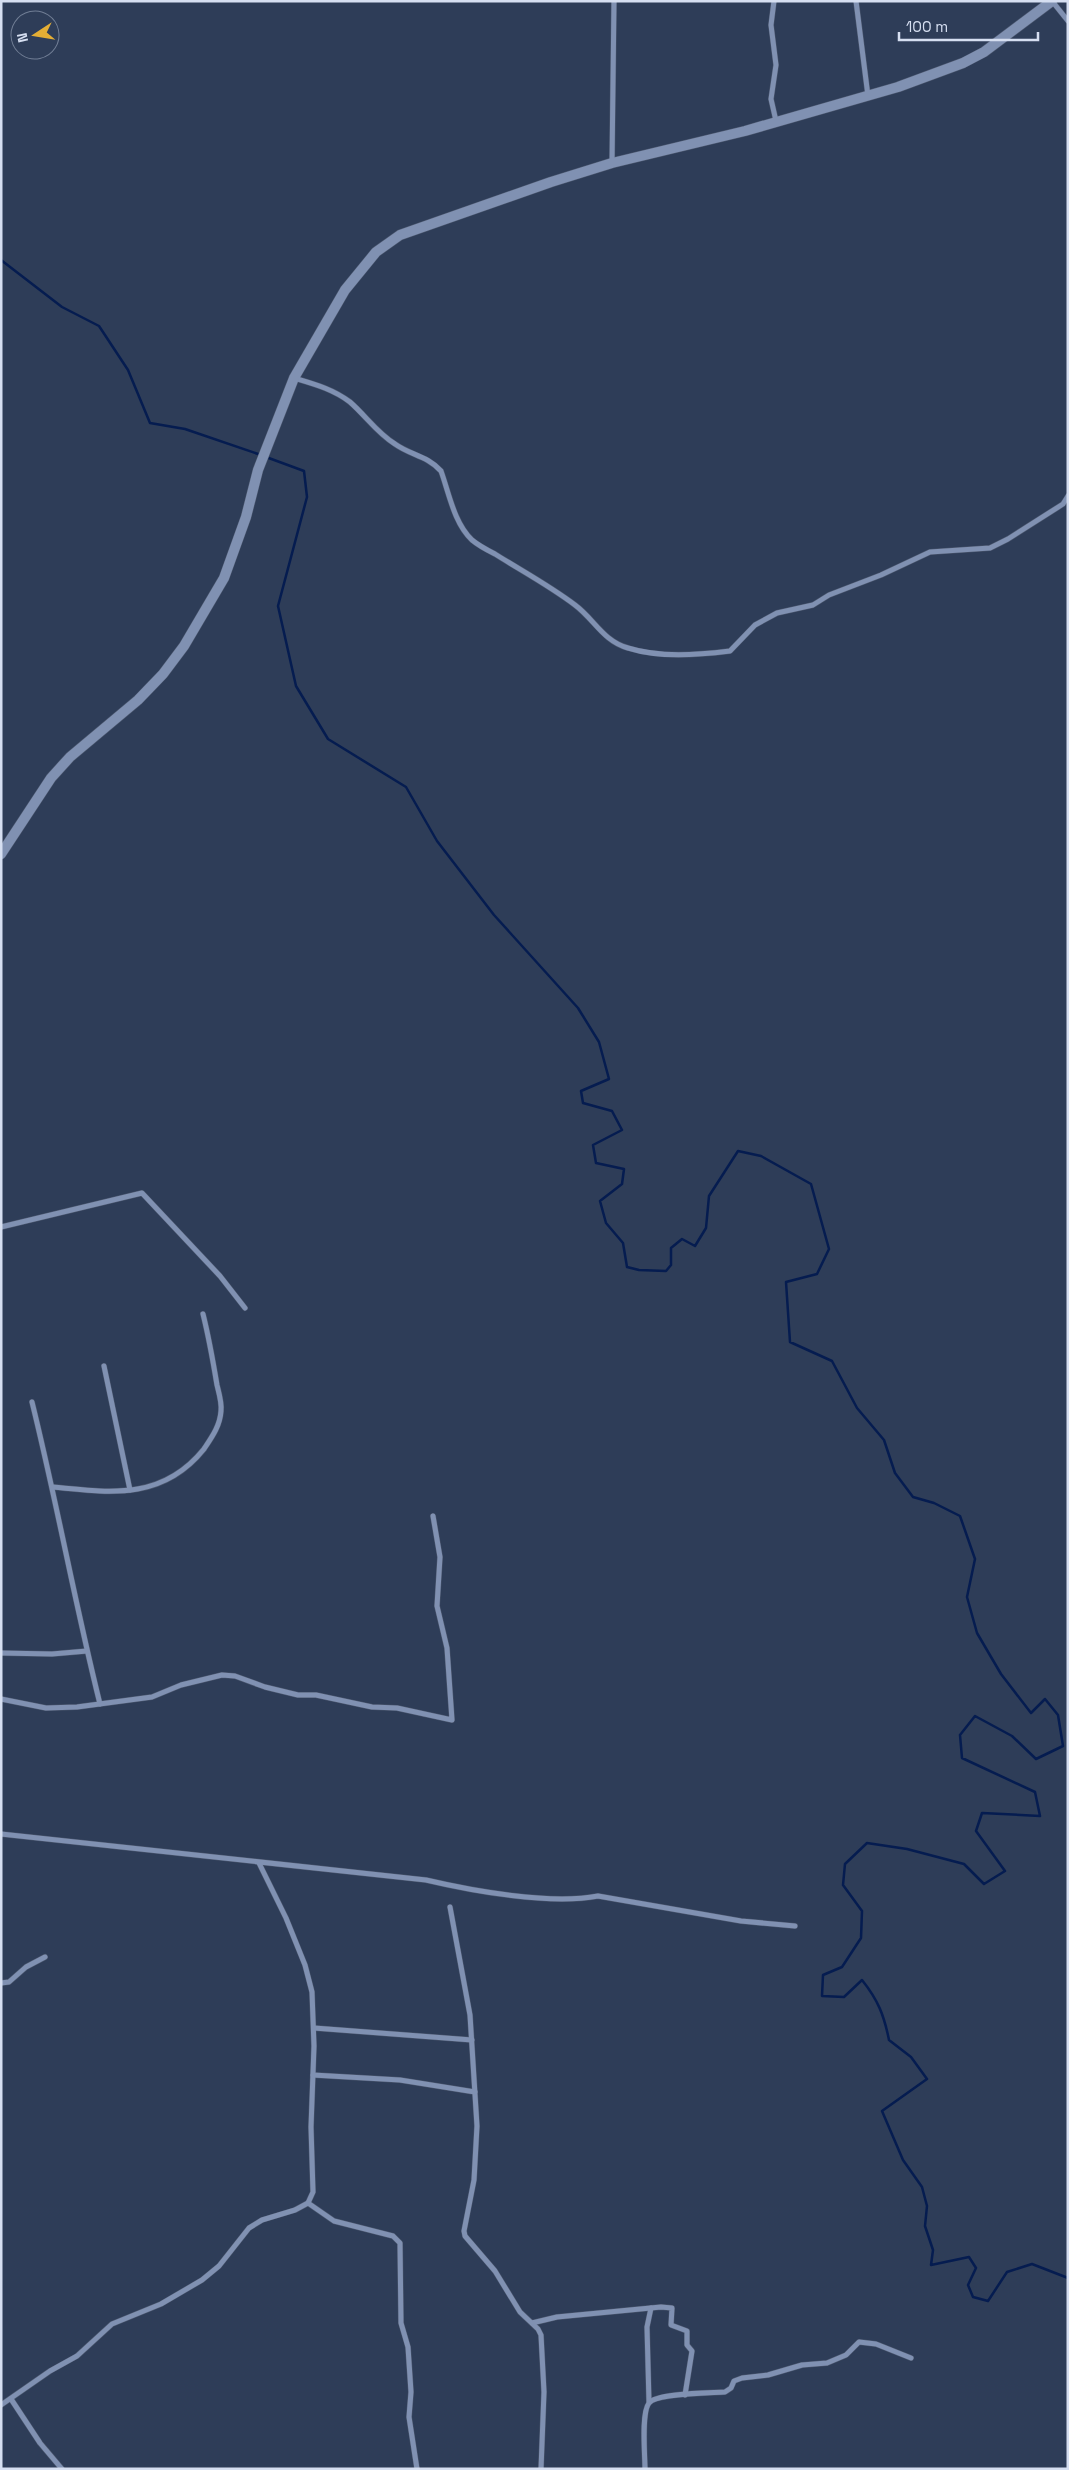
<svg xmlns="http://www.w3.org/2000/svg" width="1069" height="2470" font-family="'Space Grotesk',sans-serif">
<rect width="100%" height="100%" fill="#2e3d58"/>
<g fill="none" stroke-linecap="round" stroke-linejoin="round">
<!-- stream -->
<g stroke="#051c50" stroke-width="2.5">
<polyline points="1,260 62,307 99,326 128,370 150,423 185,429 261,455"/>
<path d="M 266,457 L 304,471 L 307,497 L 278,606 L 296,686 L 328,739 L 406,787 L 437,841 L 494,915 L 578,1008 L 599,1042 L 609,1079 L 581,1091 L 583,1103 L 612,1111 L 622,1130 L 593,1145 L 596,1163 L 624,1169 L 622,1184 L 600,1201 L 606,1223 L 623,1243 L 627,1267 L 639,1270 L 666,1271 L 671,1265 L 671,1248 L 682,1239 L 695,1246 L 706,1228 L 709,1196 L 738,1151 L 761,1156 L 811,1184 L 829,1249 L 817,1274 L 786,1282 L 790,1342 L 832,1361 L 857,1408 L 884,1440 L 895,1473 L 913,1497 L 934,1503 L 960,1516 L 975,1559 L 967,1597 L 977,1633 L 1001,1674 L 1031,1713 L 1045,1699 L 1058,1715 L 1063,1746 L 1036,1759 L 1012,1736 L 975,1716 L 960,1735 L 962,1758 L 1035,1792 L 1040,1816 L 982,1813 L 976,1831 L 1005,1871 L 984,1884 L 964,1864 L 907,1849 L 867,1843 L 845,1864 L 843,1885 L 862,1911 L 861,1938 L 842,1967 L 823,1975 L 822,1996 L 844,1997 L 862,1980 C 878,2000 884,2015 889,2040 L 911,2057 L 927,2079 L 882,2111 L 903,2160 L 922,2187 L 927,2206 L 925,2226 L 933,2250 L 931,2265 L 969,2257 L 976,2268 L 968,2285 L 973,2297 L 988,2301 L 1007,2272 L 1032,2264 L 1068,2278"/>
</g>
<defs>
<g id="street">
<polyline points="774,1 771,25 776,65 771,99 776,121"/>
<polyline points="856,1 868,96"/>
<polyline points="1052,1 1068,21"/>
<polyline points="612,163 614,1"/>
<path d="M 294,378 C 314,384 333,389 350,402 C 366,416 377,433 395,444 C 410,455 428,456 441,471 C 449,493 454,523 472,540 C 478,545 487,550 495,554 C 522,571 550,586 575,605 C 594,619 603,641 628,648 C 660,658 697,655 730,651 L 755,625 L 777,613 L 813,605 L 829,595 L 881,575 L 930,552 L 990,548 L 1008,539 L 1063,504 L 1068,496"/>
<polyline points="1,1227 142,1193 220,1276 245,1308"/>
<polyline points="104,1366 130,1490"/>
<path d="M 32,1402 C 57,1503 75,1604 100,1704"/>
<path d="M 53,1487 C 112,1493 163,1500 204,1449 C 212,1437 220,1426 221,1411 C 222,1403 219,1393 217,1385 C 213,1361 209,1338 203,1314"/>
<polyline points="1,1653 52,1654 87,1651"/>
<polyline points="1,1699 46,1708 77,1707 152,1697 181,1685 222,1675 235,1676 265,1687 298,1695 316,1695 372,1707 397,1708 452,1720 447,1648 437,1606 440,1557 433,1516"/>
<path d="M 1,1834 L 426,1880 C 473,1891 550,1905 598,1896 L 741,1921 L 795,1926"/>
<polyline points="450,1907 470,2015 477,2126 474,2180 464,2231 465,2236 495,2271 520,2312 538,2329 541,2335 544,2392 541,2469"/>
<polyline points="1,1983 9,1982 26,1967 45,1957"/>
<polyline points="314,2028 472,2040"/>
<polyline points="313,2075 400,2080 475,2092"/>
<polyline points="308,2203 334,2221 393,2236 400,2243 401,2323 408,2347 411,2392 409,2417 417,2469"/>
<polyline points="532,2323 557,2317 661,2307 672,2308 671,2325 687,2331 687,2345 692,2351 685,2395"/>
<polyline points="11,2399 40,2443 62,2469"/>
<polyline points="649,2402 647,2327 651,2308"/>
<polyline points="1,2405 50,2371 77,2356 112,2324 161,2304 202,2280 219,2266 249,2228 262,2220 295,2210 308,2203 313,2192 311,2127 314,2046 312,1992 305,1965 286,1918 259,1863"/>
<path d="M 645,2469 C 645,2455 641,2413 649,2403 C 656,2393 712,2393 725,2392 L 731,2388 L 734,2381 L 742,2378 L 768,2375 L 802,2365 L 827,2363 L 846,2355 L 859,2342 L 876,2344 L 911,2358"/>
</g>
<polyline id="secondary" points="1,854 51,778 70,757 138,700 163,674 184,646 224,578 246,517 258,470 294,378 345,290 376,252 400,235 551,182 612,163 745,131 898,87 963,63 984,52 1052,1"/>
</defs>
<!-- street casing -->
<use href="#street" stroke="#4c586f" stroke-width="6"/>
<!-- secondary casing -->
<use href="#secondary" stroke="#4c586f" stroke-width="11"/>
<!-- street -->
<use href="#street" stroke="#8091b2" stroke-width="5"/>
<!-- secondary -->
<use href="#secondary" stroke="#8091b2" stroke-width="10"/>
</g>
<!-- border -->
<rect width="1069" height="2470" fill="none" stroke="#d6dff1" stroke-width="5"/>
<!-- north arrow -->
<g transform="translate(35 35) rotate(258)"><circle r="24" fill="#2e3d58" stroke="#717e95"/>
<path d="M0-4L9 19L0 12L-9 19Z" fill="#e4ae35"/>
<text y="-8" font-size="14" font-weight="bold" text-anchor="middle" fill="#d6dff1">N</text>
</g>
<!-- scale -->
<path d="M899 32v8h139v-8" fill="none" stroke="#d6dff1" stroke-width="2.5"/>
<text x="906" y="32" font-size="15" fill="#d6dff1" stroke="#2e3d58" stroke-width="4" paint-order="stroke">100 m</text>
</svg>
